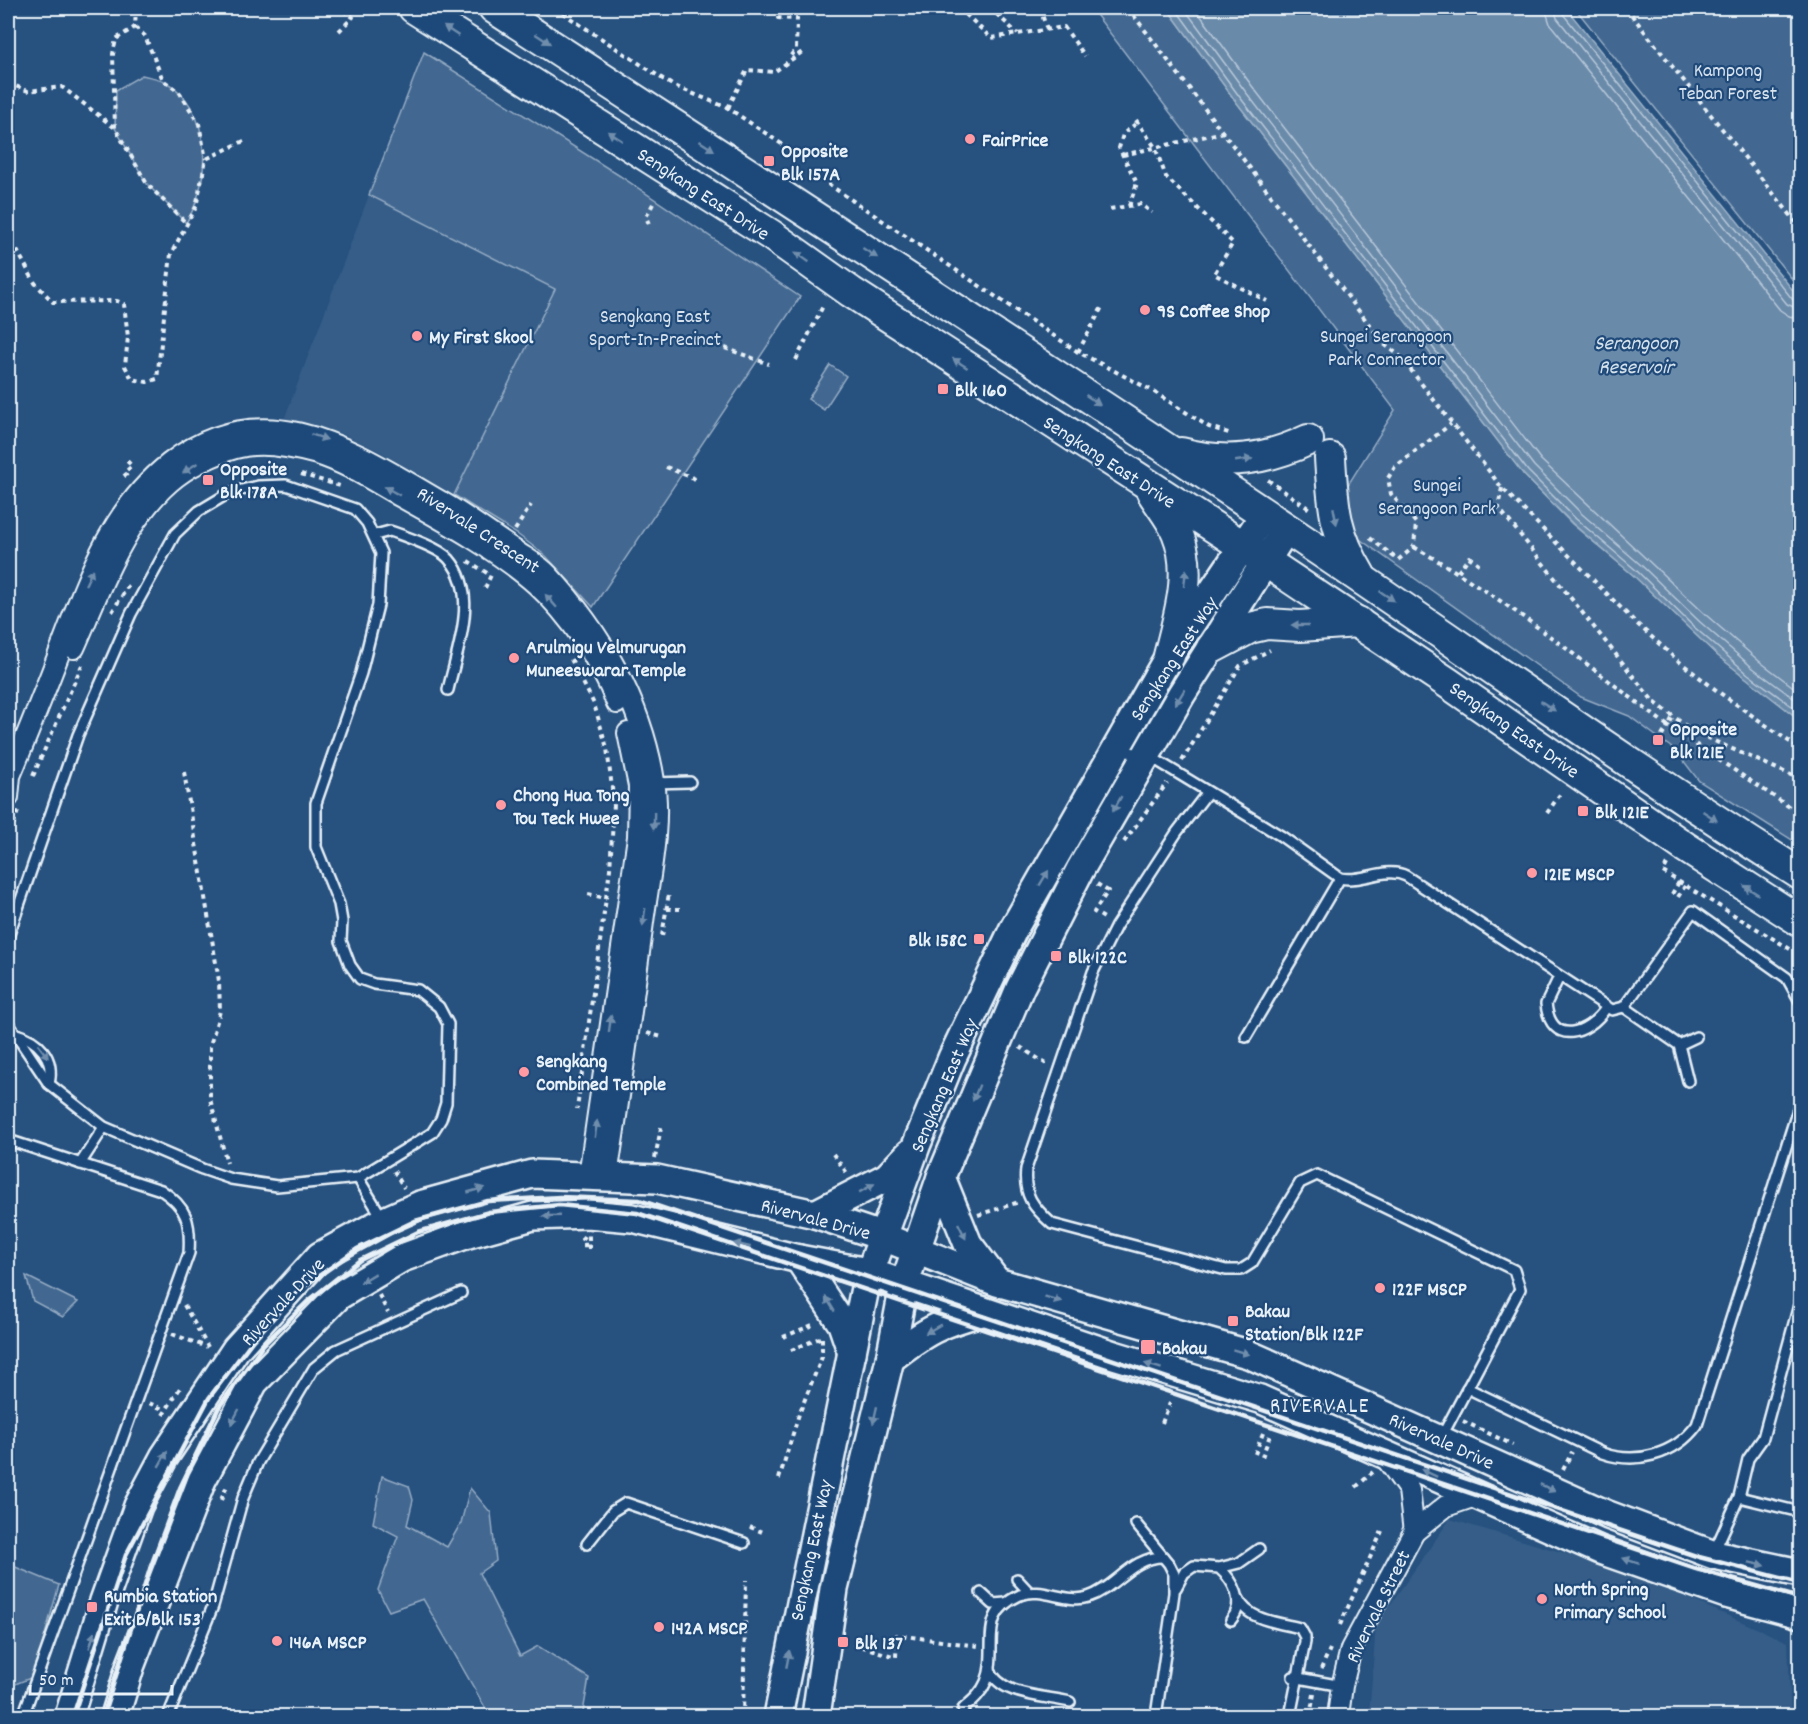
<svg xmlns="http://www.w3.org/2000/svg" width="1808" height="1724" font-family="Dekko,sans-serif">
<rect width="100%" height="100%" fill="#27517f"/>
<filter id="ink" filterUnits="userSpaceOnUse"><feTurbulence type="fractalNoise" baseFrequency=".0167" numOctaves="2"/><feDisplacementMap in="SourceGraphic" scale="12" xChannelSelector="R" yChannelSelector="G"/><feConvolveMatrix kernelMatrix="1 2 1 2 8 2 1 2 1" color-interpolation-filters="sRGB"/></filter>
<g filter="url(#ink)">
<!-- built -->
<g fill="#355d88">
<polygon points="369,195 556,289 454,495 377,450 345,435 314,425 283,422"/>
<polygon points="1450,1519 1628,1572 1788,1642 1791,1716 1369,1716 1376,1625"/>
</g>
<!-- green -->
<g fill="#436891" stroke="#96acc4" stroke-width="1.5">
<polygon points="1091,8 1167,8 1234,99 1524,475 1572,524 1633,575 1718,656 1800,720 1800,845 1699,781 1676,751 1629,716 1581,697 1333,520 1346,488 1395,410"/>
<polygon points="1575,8 1800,8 1800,289"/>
<polygon points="424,52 620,176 800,297 593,607 546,556 517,534 454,495 555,289 369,195"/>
<path d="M 142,75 C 149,77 158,78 164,81 C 213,107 212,181 186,223 L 147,184 L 115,128 L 116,90 Z"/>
<polygon points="830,365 846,376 824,410 808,399"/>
<polygon points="26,1276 78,1302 63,1317 33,1301"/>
<polygon points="382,1476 409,1486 413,1500 407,1525 447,1547 461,1523 470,1488 491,1513 496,1561 479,1573 520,1656 538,1646 589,1678 583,1712 594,1716 490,1716 423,1599 389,1611 378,1590 398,1536 373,1523"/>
<polygon points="8,1564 59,1585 33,1677 8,1687"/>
</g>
<!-- water -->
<polygon fill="#6b8aaa" stroke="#9db3c9" stroke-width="1.5" points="1167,8 1566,8 1800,299 1800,720 1718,656 1633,575 1573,524 1524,475 1234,99"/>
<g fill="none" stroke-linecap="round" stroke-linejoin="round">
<!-- shore -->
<g stroke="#b6c8d9" stroke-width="1.5">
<polyline points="1175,8 1239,96 1528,471 1576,519 1637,571 1694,627 1748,674 1800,712"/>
<polyline points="1184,8 1245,91 1534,466 1582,514 1642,566 1700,622 1753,668 1800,703"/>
<polyline points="1195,8 1252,86 1541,460 1706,615 1759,661 1800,692"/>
<polyline points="1545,8 1550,24 1780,310 1789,316 1800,319"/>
<polyline points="1554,8 1557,18 1787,304 1800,310"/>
<polyline points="1562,8 1563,14 1793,300 1800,302"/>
</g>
<defs>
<g id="lane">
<path d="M 375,535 L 390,531 C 404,536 440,548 449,559 C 480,594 457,650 448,690"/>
<path d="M 1120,754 L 1127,752 L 1146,754 L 1281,836 L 1340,878 C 1362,883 1386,866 1406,876 L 1612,1010 L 1624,1007 L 1693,911 L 1787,978 L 1800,1001"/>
<polyline points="653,783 690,782"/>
<path d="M 1207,793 L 1177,832 L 1116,926 L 1093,972 L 1026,1169 C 1023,1195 1033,1207 1052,1224 L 1226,1270 L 1241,1270 L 1252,1263 L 1300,1183 L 1317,1175 L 1514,1270 L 1520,1289 L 1442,1436"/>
<polyline points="8,937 78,735 131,614 175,534 199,511 229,493 258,486 286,485 355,509 367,523 381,553 378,605 361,673 316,803 316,847 339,904 342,921 341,941 350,965 360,979 374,984 418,990 439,1007 448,1024 446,1103 441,1119 432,1133 358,1178 277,1186 231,1179 202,1169 104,1127 49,1084 8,1023"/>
<path d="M 1559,977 L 1546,1004 C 1551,1047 1588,1035 1606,1008"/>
<polyline points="1624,1007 1679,1045 1696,1037"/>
<path d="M 14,1033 C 39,1040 55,1057 49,1084"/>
<polyline points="1246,1037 1340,878"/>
<polyline points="1679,1045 1688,1081"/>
<path d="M 8,1140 L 161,1190 C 187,1207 191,1222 189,1253 L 23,1716"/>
<polyline points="80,1164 104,1127"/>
<polyline points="358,1178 383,1219"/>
<path d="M 1467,1388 L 1602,1453 C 1636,1465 1675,1455 1697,1425 L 1800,1103"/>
<polyline points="1739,1497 1800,1512"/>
<polyline points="1136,1524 1169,1564 1174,1574 1174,1593 1156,1716"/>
<polyline points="587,1544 613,1511 626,1503 744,1543"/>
<polyline points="1714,1552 1739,1497 1748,1459 1763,1438 1800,1301"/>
<polyline points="1219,1568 1239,1563 1259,1549"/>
<polyline points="1017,1579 1029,1592"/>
<path d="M 1176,1588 L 1184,1573 L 1194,1566 L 1219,1568 C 1234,1581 1246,1603 1231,1620"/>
<polyline points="981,1593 993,1604 1006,1603"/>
<path d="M 1239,1599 C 1246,1620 1281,1623 1300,1628 L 1305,1637 L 1305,1642 L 1290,1716"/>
<path d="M 990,1669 C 998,1696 1046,1696 1070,1702"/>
<polyline points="1293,1677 1342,1686"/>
<path d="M 963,1709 C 972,1701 981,1694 986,1682 C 1000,1648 975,1615 1020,1595 C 1042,1586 1066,1604 1088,1597 C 1116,1588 1131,1557 1163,1557"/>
<polyline points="169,1714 213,1606 243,1498 258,1462 314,1368 336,1350 461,1293"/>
</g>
<g id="street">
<path d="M 74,648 C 102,585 132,495 198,463 C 212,456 229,448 245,446 C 267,442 296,448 317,454 C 346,463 372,480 398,495 C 443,520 498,550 536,584 C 570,615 600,660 617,703"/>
<path d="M 8,797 L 10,776 C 27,735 44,693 60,651 C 86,583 110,510 170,463 C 266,389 355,452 443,503 C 467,517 490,534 514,550 C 525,558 539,565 548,575 C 601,632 642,703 654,781 C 661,826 649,877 643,922 C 632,1007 620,1091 607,1176"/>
<polyline points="589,1176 638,837 639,786 628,733"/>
<polyline points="1383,1454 1409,1490 1414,1532"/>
<polyline points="1338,1716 1342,1686 1351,1649 1414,1532 1446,1506 1478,1495"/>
</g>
<g id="secondary">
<polyline points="941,1177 968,1244 996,1281"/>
<polyline points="815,1214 887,1177 909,1154"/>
<polyline points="799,1259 842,1324 852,1353"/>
<path d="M 890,1359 C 924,1332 940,1323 982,1312"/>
<polyline points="69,1716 104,1601 138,1506 164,1457 236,1349 320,1256 384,1221 420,1205 532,1174 657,1179 815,1214 881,1236 997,1282 1248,1354 1608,1515 1714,1555 1800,1573"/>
<polyline points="115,1716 130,1667 202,1480 254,1382 338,1296 402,1258 468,1234 533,1216 588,1214 632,1218 799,1259 868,1272 1114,1355 1260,1399 1600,1550 1726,1594 1800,1614"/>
<polyline points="778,1716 866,1283 916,1146 952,1058 1014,928 1169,656 1264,515"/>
<polyline points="816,1716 834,1589 890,1359 904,1285 941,1177 1020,988 1080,870 1181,695 1286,529"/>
</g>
<g id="primary">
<polyline points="414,8 771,235 851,292 1223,533 1448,683 1685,847 1800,921"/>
<path d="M 494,8 C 769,187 1044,366 1317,549 C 1478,657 1636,771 1800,874"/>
<path d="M 1181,453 C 1226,465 1266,460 1308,440"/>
<path d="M 1330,458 C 1333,506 1334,532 1360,575"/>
<path d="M 1152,492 C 1160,505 1171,518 1177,532 C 1194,573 1179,615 1169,656"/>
<polyline points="1212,648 1250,628 1267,624 1300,626 1358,622"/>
</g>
</defs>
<!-- lane casing -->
<use href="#lane" stroke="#e8f1f8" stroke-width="14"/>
<!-- street casing -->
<use href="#street" stroke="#e8f1f8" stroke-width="24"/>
<!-- secondary casing -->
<use href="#secondary" stroke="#e8f1f8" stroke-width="32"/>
<!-- primary casing -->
<use href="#primary" stroke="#e8f1f8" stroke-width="34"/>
<!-- path -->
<g stroke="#e8f1f8" stroke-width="4" stroke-dasharray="4.5 4.5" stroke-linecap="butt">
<polyline points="136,8 135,27 116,39 113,54 115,128 147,184 186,223"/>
<polyline points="555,8 672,85 728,108 792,151"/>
<polyline points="778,8 778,18 797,19 796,49 788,59"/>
<polyline points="959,8 991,38 1064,27 1085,56"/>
<polyline points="990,8 1018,34"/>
<polyline points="1040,8 1047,30"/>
<polyline points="1128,8 1384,344 1400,356 1502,488 1633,620 1676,659 1720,693 1800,749"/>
<polyline points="1626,8 1800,227"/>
<polyline points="135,27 145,36 163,80 180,93 199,124 206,159"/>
<polyline points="339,31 353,17 339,8"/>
<polyline points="8,83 28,91 62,87 115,128"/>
<polyline points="728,108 747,70 774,72 802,52"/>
<polyline points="1136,120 1155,147 1166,177 1233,243 1214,274 1267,301"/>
<polyline points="1123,155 1224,132"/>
<polyline points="828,184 1078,352 1151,390 1209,427 1232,434"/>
<polyline points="1129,206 1137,183 1119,148 1123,134 1138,122"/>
<polyline points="1110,209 1141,204 1152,213"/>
<polyline points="649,224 646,217 655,200"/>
<polyline points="8,234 35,283 53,302 117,301 124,304 128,337 125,366 132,379 147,382 157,379 171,254 196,207 206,159 246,140"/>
<polyline points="725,348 769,364"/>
<polyline points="1078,352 1102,307"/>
<polyline points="796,360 823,306"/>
<polyline points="127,461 132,466 124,473 128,478"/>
<polyline points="666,467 698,480"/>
<polyline points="301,474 340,486"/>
<polyline points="1268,480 1311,510"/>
<polyline points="1502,488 1498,507 1653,701 1694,732 1800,779"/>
<polyline points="515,530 531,505"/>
<polyline points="1370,538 1398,560 1414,547 1416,523 1391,494 1388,478 1395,467 1451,424"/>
<path d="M 1414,547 C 1504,597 1586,664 1668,726 L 1673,717"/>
<polyline points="468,561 487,573"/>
<polyline points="1458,572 1469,557 1479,564"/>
<polyline points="485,588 491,575"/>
<polyline points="112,612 130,583"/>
<polyline points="571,659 594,704 607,748 614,804 610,869 577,1109"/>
<polyline points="1662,736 1668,726 1800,814"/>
<polyline points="1182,761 1240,666 1270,650"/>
<polyline points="184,772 219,981 220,1011 210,1046 210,1099 227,1163"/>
<polyline points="33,776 82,665"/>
<polyline points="1547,813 1561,793"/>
<polyline points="8,841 18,811"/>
<polyline points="1124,842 1167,783"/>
<polyline points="1667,864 1663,872 1800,955"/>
<polyline points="1097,884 1108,891 1094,912 1106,919"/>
<polyline points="588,894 606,898"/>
<polyline points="1672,894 1679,882"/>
<polyline points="1678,897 1685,886"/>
<polyline points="667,909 680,909"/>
<polyline points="662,936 669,893"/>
<polyline points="647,1033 662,1037"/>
<polyline points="1020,1047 1048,1065"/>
<polyline points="833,1154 847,1173"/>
<polyline points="655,1158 662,1123"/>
<polyline points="394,1171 404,1188"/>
<polyline points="978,1215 1019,1202"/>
<polyline points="584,1236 582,1239 585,1241 585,1250"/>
<polyline points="589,1249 589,1235"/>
<polyline points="379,1295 388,1313"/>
<polyline points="184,1305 208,1347"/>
<polyline points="172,1334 207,1347"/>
<polyline points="783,1337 815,1324"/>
<polyline points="791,1350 822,1337"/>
<polyline points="149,1403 165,1410"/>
<polyline points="163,1415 180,1388"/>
<polyline points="1463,1421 1513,1445"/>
<polyline points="1162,1423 1170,1403"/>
<polyline points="1255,1454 1263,1433"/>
<polyline points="1262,1457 1270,1435"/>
<polyline points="1563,1470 1572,1452"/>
<polyline points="779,1479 799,1414 822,1357 822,1337"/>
<polyline points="1356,1487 1373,1472"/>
<polyline points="221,1500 228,1484"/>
<polyline points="750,1527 762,1532"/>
<polyline points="1340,1625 1382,1531"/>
<polyline points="853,1644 896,1657 897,1635 978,1646"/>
<polyline points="1321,1669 1330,1649"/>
<polyline points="743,1716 746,1580"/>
<polyline points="1310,1716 1314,1694"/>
</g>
<!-- lane -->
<use href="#lane" stroke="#1f4a7a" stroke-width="9"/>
<!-- street -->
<use href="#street" stroke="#1f4a7a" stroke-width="20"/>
<!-- secondary -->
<use href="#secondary" stroke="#1f4a7a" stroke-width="27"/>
<!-- primary -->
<use href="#primary" stroke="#1f4a7a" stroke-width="30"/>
<!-- rail -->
<g stroke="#e8f1f8" stroke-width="4.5">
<polyline points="73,1716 126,1555 209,1398 253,1340 299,1290 357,1249 415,1221 488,1201 560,1197 639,1200 1699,1557 1800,1583"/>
<polyline points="103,1716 151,1566 180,1488 219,1407 263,1345 307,1302 360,1260 418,1232 489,1212 559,1205 637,1213 1696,1569 1800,1598"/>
</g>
</g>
<!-- one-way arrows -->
<defs><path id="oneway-solid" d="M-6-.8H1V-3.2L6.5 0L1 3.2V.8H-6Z" transform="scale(1.5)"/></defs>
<g fill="#6f8dac">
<use href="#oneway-solid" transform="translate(451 31) rotate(-147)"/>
<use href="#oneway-solid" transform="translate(543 39) rotate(33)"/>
<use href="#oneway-solid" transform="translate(615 136) rotate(-147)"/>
<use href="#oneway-solid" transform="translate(707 146) rotate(33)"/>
<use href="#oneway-solid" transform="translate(870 253) rotate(33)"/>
<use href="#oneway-solid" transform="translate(802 257) rotate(-145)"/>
<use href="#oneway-solid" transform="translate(960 363) rotate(-147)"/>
<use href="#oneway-solid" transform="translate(1093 400) rotate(34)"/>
<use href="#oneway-solid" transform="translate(319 437) rotate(18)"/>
<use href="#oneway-solid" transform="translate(1244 460) rotate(-8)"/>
<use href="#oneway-solid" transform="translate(190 468) rotate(146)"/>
<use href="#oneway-solid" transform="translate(392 491) rotate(-151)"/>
<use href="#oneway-solid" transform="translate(1335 516) rotate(79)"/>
<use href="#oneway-solid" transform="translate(89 577) rotate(-65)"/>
<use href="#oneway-solid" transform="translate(1185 578) rotate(-83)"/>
<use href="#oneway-solid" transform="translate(1387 596) rotate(34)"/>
<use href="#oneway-solid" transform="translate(551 601) rotate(-131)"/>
<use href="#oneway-solid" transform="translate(1300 625) rotate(180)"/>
<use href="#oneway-solid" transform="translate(1180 697) rotate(121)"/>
<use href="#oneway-solid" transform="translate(1548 706) rotate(34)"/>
<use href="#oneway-solid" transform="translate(1117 804) rotate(120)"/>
<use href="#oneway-solid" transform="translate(1710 816) rotate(34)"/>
<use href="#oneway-solid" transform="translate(654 821) rotate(91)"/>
<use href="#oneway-solid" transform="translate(1044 878) rotate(-59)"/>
<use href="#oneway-solid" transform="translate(1751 890) rotate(-148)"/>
<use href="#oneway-solid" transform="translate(644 917) rotate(98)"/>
<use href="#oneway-solid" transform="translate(610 1024) rotate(-82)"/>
<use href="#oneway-solid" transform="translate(43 1051) rotate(53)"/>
<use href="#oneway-solid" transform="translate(976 1093) rotate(112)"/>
<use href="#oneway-solid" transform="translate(596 1129) rotate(-82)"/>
<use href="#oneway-solid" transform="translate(867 1188) rotate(-29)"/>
<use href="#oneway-solid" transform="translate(476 1190) rotate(-16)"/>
<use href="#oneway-solid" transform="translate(551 1216) rotate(178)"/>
<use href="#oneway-solid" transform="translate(962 1231) rotate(64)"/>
<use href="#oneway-solid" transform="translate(742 1245) rotate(-166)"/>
<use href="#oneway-solid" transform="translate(368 1278) rotate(149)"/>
<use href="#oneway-solid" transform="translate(1053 1299) rotate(17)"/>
<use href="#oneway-solid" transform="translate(830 1304) rotate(-122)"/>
<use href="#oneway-solid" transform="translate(933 1329) rotate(150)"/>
<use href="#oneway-solid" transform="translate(1241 1352) rotate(17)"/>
<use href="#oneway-solid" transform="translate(1153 1366) rotate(-163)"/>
<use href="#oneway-solid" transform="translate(875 1415) rotate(103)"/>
<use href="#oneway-solid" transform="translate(235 1417) rotate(118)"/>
<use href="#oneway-solid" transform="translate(163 1459) rotate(-60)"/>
<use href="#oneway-solid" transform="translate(1429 1473) rotate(-155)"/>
<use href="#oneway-solid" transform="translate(1548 1488) rotate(25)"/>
<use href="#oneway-solid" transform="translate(1631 1561) rotate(-161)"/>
<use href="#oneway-solid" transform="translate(1757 1564) rotate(12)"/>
<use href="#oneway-solid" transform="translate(92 1640) rotate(-73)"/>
<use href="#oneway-solid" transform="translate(788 1659) rotate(-79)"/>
</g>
</g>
<!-- markers -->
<g fill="#ff9aa2" stroke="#1f4a7a" stroke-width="2">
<circle cx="970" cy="139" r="6"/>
<rect x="763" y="155" width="12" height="12" rx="3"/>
<circle cx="1145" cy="310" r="6"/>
<circle cx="417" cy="336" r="6"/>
<rect x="937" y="383" width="12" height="12" rx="3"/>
<rect x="202" y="474" width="12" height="12" rx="3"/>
<circle cx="514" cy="658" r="6"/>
<rect x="1652" y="734" width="12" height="12" rx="3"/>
<circle cx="501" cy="805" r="6"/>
<rect x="1577" y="805" width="12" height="12" rx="3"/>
<circle cx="1532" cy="873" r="6"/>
<rect x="973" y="933" width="12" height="12" rx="3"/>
<rect x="1050" y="950" width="12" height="12" rx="3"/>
<circle cx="524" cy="1072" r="6"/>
<circle cx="1380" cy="1288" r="6"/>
<rect x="1227" y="1315" width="12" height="12" rx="3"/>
<rect x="1140" y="1339" width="16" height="16" rx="3"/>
<circle cx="1542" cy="1599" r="6"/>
<rect x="86" y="1601" width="12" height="12" rx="3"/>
<circle cx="659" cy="1627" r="6"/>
<circle cx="277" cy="1641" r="6"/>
<rect x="837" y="1636" width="12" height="12" rx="3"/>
</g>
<g text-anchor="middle" stroke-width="4.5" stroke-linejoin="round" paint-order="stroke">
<!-- park labels -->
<g font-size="20" fill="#d8e3ee" stroke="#1f4a7a">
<text x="1728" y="76">Kampong<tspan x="1728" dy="23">Teban Forest</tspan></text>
<text x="655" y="322">Sengkang East<tspan x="655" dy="23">Sport-In-Precinct</tspan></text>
<text x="1386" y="342">Sungei Serangoon<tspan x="1386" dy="23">Park Connector</tspan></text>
<text x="1437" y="491">Sungei<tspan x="1437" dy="23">Serangoon Park</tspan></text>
</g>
<!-- poi labels -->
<g font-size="20" font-weight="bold" fill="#e8f1f8" stroke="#1f4a7a" text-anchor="start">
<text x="982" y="146">FairPrice</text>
<text x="781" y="157">Opposite<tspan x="781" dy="23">Blk 157A</tspan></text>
<text x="1157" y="317">9S Coffee Shop</text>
<text x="429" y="343">My First Skool</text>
<text x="955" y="396">Blk 160</text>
<text x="220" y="475">Opposite<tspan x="220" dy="23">Blk 178A</tspan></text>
<text x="526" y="653">Arulmigu Velmurugan<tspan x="526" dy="23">Muneeswarar Temple</tspan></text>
<text x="1670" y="735">Opposite<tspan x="1670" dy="23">Blk 121E</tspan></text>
<text x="513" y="801">Chong Hua Tong<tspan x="513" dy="23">Tou Teck Hwee</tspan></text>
<text x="1595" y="818">Blk 121E</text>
<text x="1544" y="880">121E MSCP</text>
<text x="967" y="946" text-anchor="end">Blk 158C</text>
<text x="1068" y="963">Blk 122C</text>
<text x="536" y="1067">Sengkang<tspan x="536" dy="23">Combined Temple</tspan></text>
<text x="1392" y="1295">122F MSCP</text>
<text x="1245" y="1317">Bakau<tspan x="1245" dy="23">Station/Blk 122F</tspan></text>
<text x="1162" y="1354">Bakau</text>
<text x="1554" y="1595">North Spring<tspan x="1554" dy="23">Primary School</tspan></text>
<text x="104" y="1602">Rumbia Station<tspan x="104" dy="23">Exit B/Blk 153</tspan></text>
<text x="671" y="1634">142A MSCP</text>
<text x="289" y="1648">146A MSCP</text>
<text x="855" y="1649">Blk 137</text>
</g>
<!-- street labels -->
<g font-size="20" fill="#e8f1f8" stroke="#1f4a7a">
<text transform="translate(704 193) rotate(33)" y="7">Sengkang East Drive</text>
<text transform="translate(1110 461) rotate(33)" y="7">Sengkang East Drive</text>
<text transform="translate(479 529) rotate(33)" y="7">Rivervale Crescent</text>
<text transform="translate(1173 658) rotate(-57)" y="7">Sengkang East Way</text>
<text transform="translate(1515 729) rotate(35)" y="7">Sengkang East Drive</text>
<text transform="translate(943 1085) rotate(-67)" y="7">Sengkang East Way</text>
<text transform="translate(816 1218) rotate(15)" y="7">Rivervale Drive</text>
<text transform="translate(282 1301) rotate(-47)" y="7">Rivervale Drive</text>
<text transform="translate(1442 1440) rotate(24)" y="7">Rivervale Drive</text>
<text transform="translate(810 1550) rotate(-78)" y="7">Sengkang East Way</text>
<text transform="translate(1377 1606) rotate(-64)" y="7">Rivervale Street</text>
</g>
<!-- water labels -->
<g font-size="21" font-style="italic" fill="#d5e2ec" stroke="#1f4a7a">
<text x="1636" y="349">Serangoon<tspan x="1636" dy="24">Reservoir</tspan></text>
</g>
<!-- neighbourhood labels -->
<g font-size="21" letter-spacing="1.5" fill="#e8f1f8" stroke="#1f4a7a">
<text x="1320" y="1412">RIVERVALE</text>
</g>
</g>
<!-- margin -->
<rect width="1808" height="1724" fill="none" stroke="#1f4a7a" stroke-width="30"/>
<rect x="15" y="15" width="1778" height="1694" fill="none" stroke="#e8f1f8" stroke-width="2" filter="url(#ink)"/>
<!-- scale -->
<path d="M30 1685v9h142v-9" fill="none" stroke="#e8f1f8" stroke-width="3"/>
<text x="39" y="1685" font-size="18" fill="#e8f1f8" stroke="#1f4a7a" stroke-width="4.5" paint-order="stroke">50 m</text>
</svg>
